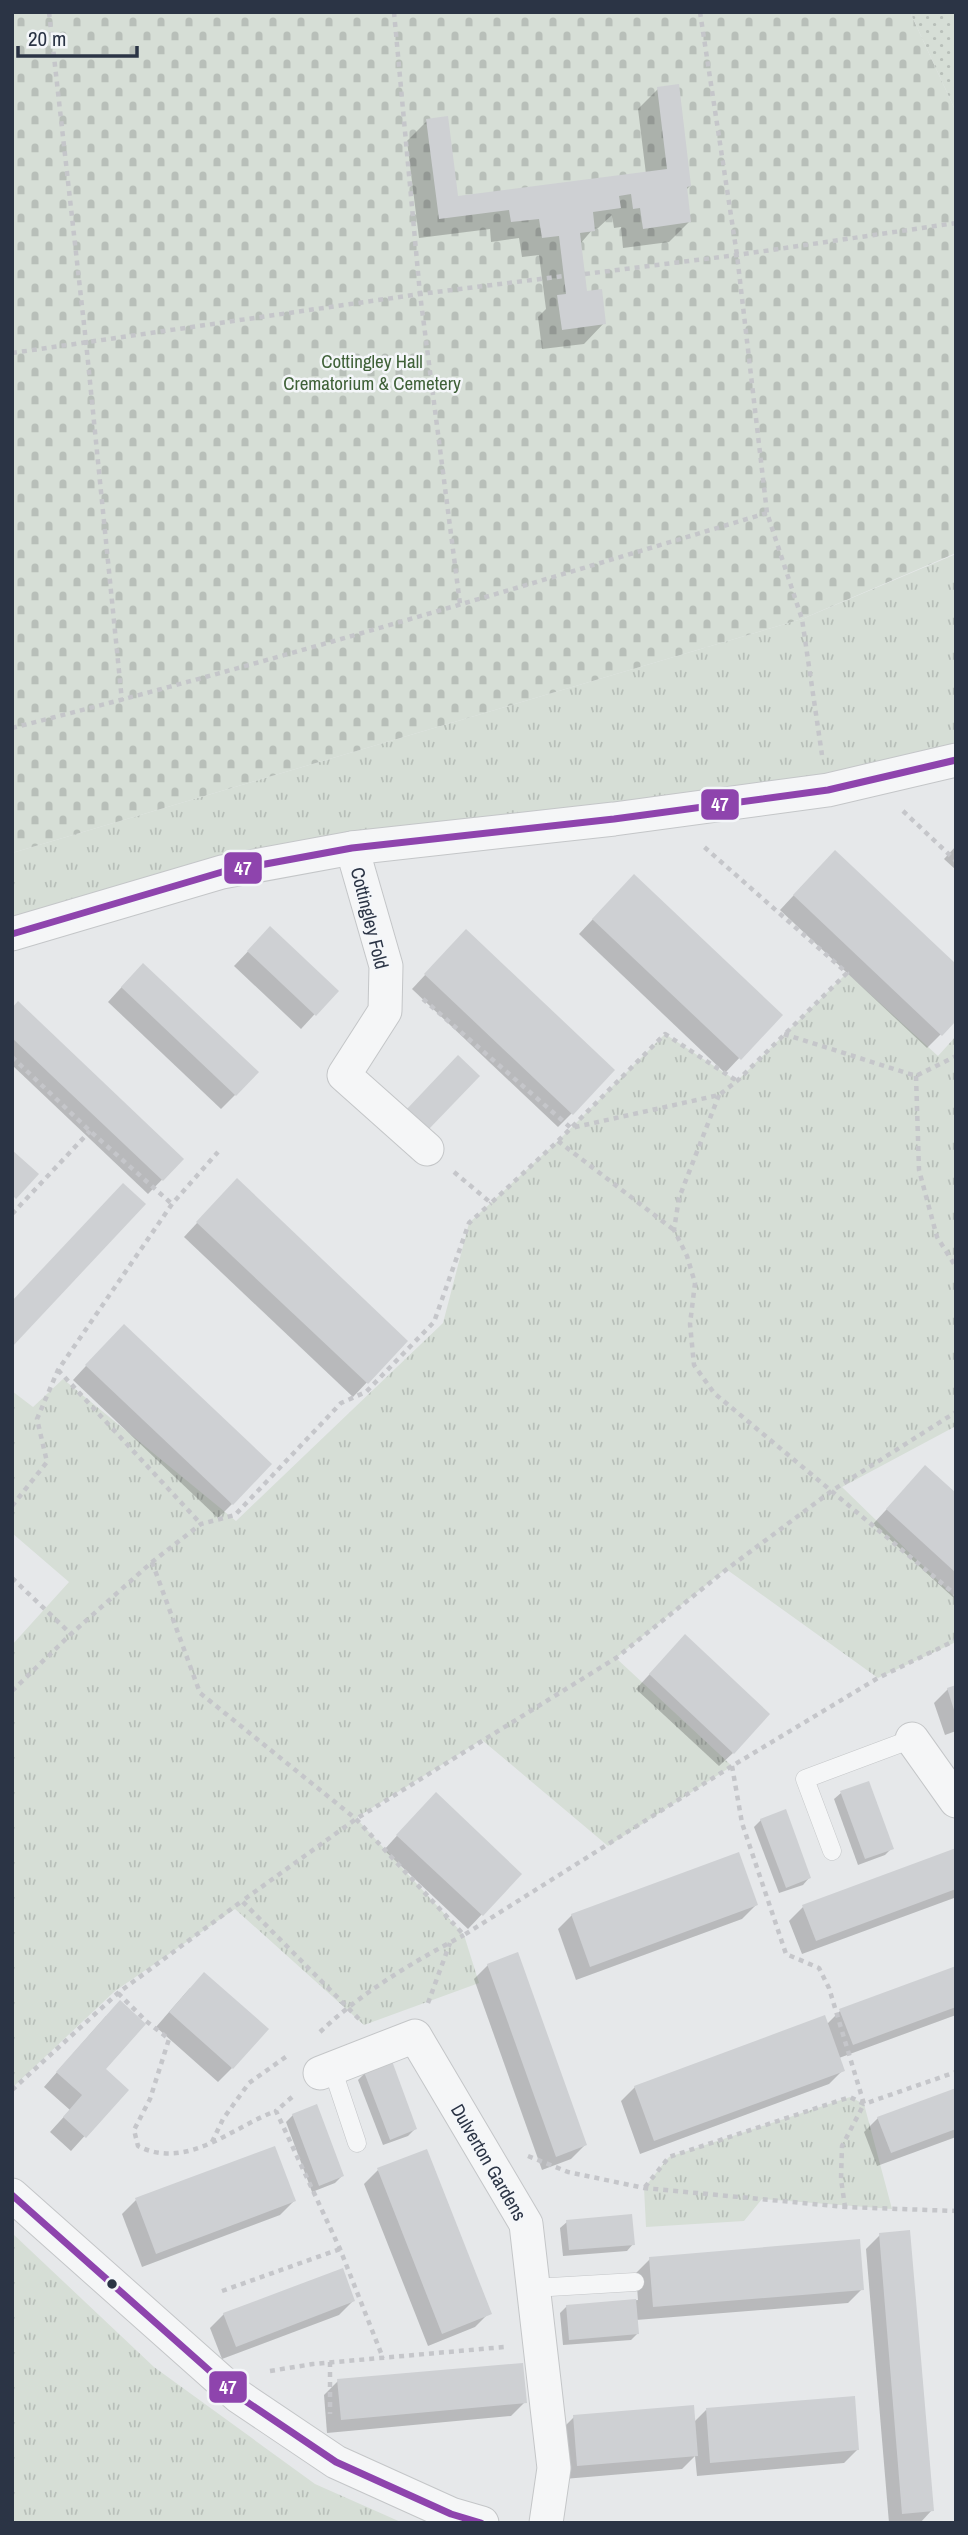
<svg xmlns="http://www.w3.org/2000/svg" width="968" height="2535" font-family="'Archivo Narrow',sans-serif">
<defs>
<pattern id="grass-tufts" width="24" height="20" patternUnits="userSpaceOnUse" patternTransform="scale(1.75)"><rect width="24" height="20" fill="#d6ded6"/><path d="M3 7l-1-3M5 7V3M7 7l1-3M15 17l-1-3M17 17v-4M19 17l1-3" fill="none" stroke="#b8bfb9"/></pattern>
<pattern id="cemetery-stones" width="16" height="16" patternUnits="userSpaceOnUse" patternTransform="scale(1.75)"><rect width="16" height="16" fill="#d6ded6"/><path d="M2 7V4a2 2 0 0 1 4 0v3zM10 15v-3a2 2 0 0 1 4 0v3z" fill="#b8bfb9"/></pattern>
<pattern id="park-dots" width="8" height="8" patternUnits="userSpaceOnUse" patternTransform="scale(1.75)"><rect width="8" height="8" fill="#d6ded6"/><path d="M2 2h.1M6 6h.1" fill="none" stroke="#b8bfb9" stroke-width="1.8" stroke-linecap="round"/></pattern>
</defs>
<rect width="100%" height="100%" fill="#e6e8ea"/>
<!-- grass -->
<g fill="url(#grass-tufts)">
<polygon points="956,554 956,760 352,848 12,934 12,853 802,619"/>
<polygon points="847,973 938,1056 956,1036 956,1426 842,1487 956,1598 956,1642 878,1678 726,1569 616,1658 732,1766 608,1846 482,1740 356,1818 464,1935 479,1983 364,2025 235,1909 115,1991 12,2088 12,1645 69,1582 12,1533 12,1391 33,1407 63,1379 236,1521 443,1323 469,1223 558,1141 665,1034 737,1081"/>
<polygon points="850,2097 864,2104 892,2209 762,2199 744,2221 646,2227 644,2188 669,2157"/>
<polygon points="12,2233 154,2367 315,2484 403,2523 12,2523"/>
</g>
<!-- cemetery -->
<polygon fill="url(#cemetery-stones)" points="12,12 910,12 956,112 956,553 802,619 12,853"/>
<!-- park -->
<polygon fill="url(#park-dots)" points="910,12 956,12 956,112"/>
<!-- shadow -->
<g fill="#0003">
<polygon points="658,89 690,186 686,190 690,221 669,242 623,248 621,227 614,228 612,215 598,228 593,229 580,244 586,293 604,323 584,344 542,349 538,317 546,309 539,255 522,257 519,238 491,242 490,229 419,238 407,141 427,121 456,198 646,174 638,109"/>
<polygon points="956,846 956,870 944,859"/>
<polygon points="821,866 956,1019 927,1048 780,910"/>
<polygon points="620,890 780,1015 725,1073 579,934"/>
<polygon points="256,943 336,991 301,1029 234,966"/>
<polygon points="453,945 572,1113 558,1127 412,989"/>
<polygon points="129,979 257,1073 221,1109 108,1002"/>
<polygon points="12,1010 182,1159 148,1194 12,1065"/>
<polygon points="223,1195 406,1341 353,1397 184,1237"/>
<polygon points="110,1340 232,1504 218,1518 73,1380"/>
<polygon points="912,1482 956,1495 956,1600 873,1524"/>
<polygon points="671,1651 733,1753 719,1766 636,1689"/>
<polygon points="956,1687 956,1731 945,1735 934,1703 948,1689"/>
<polygon points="841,1793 892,1848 885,1855 858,1865 834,1799"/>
<polygon points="422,1808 520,1874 468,1929 384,1850"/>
<polygon points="761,1820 809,1878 803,1885 779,1893 754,1827"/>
<polygon points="956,1852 956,1896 954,1898 802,1954 789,1921 803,1907"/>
<polygon points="756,1905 742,1919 576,1980 558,1929 572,1915"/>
<polygon points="488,1965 585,2145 571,2159 542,2170 474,1979"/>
<polygon points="956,1968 956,2015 839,2058 843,2070 829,2084 640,2154 621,2101 635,2087 827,2024 840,2011"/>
<polygon points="190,1988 232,2068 218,2082 156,2027"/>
<polygon points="106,2016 103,2069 126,2090 71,2151 50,2132 70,2110 44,2087"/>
<polygon points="365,2073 415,2129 408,2136 383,2145 358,2080"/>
<polygon points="956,2090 956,2137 877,2166 864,2132 878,2118"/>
<polygon points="293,2115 342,2176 335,2183 312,2192 286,2122"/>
<polygon points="378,2170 489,2313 475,2327 428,2346 364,2184"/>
<polygon points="136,2200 294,2201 280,2215 142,2267 122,2214"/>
<polygon points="567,2222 633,2244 627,2251 563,2256 560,2228"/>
<polygon points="880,2235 932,2510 920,2523 889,2523 866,2249"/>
<polygon points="650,2259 862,2289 848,2303 636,2320 638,2333 631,2340 563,2345 560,2313 567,2306 638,2300 636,2273"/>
<polygon points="353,2301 339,2315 222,2359 210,2328 224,2314"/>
<polygon points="338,2381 525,2402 511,2416 327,2433 324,2395"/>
<polygon points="706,2410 858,2449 844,2463 697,2476 695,2456 682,2469 564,2479 560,2431 574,2417 693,2423"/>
</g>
<!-- building -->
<g fill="#ced0d3">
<polygon points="679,84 691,186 687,187 691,222 643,229 640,208 633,209 631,194 619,196 621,208 593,212 595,231 580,233 587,291 602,289 606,324 562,330 557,295 566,294 559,236 542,238 539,219 511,222 509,210 439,219 426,119 448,116 458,196 667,169 657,87"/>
<polygon points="835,850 956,964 956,1021 942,1036 793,895"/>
<polygon points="634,874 783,1015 741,1060 592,919"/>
<polygon points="270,926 339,991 316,1016 247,951"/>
<polygon points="466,929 615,1070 573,1115 424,974"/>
<polygon points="143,963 259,1072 236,1096 121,987"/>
<polygon points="18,1001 184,1159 163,1181 12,1038 12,1008"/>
<polygon points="458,1055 480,1076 428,1130 406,1110"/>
<polygon points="12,1150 39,1174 16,1199 12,1195"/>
<polygon points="237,1178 408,1341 368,1384 196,1222"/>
<polygon points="123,1183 146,1204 12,1347 12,1301"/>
<polygon points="124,1324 272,1464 233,1505 85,1365"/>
<polygon points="925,1465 956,1493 956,1573 886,1509"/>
<polygon points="685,1634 770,1714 734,1754 649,1674"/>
<polygon points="956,1685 956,1713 955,1713 947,1688"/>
<polygon points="869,1781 894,1849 865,1859 840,1791"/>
<polygon points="436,1792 522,1874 483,1916 396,1835"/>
<polygon points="786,1809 811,1878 786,1888 760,1819"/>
<polygon points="956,1848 956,1889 816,1941 802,1905"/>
<polygon points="739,1852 758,1905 590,1967 571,1914"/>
<polygon points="518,1952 587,2145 556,2157 487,1964"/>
<polygon points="956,1966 956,2007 853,2045 839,2009"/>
<polygon points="204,1972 269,2029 233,2069 169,2012"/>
<polygon points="120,2000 146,2024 106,2069 129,2090 86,2138 63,2117 82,2095 56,2072"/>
<polygon points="825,2015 845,2071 654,2141 634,2086"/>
<polygon points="392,2061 417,2129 390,2140 364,2072"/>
<polygon points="956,2088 956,2129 891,2153 877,2117"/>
<polygon points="317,2104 344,2176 319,2186 292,2114"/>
<polygon points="275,2146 296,2201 156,2254 135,2198"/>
<polygon points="427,2149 492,2314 442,2334 377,2168"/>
<polygon points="632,2214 635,2245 569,2250 566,2220"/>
<polygon points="910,2230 934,2511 902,2514 879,2233"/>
<polygon points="860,2239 864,2290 653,2307 649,2257"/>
<polygon points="343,2268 355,2301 236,2347 223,2313"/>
<polygon points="636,2299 639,2334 569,2340 566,2305"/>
<polygon points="523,2363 527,2403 341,2420 337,2379"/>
<polygon points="855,2396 859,2450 710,2463 706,2408"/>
<polygon points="694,2405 698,2456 577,2466 573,2415"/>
</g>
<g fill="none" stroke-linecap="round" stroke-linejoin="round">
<defs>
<g id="lane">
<polyline points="832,1851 805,1779 912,1739"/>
<polyline points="332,2068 357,2143"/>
<polyline points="533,2288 635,2282"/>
</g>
<g id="street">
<polyline points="352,848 386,966 385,1011 344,1075 427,1149"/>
<polyline points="12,934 222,872 352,848 614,819 828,790 956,760"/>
<polyline points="912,1739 956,1801"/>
<polyline points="320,2073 415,2036 526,2224 554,2468 546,2523"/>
<polyline points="12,2195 238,2396 336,2462 451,2514 482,2523"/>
</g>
</defs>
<!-- lane casing -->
<use href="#lane" stroke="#c4c6c8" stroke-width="19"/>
<!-- street casing -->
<use href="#street" stroke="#c4c6c8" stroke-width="35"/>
<!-- path -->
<g stroke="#c5c6ca" stroke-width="4.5" stroke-dasharray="5 5" stroke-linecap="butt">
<polyline points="49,12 86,342 122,701"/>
<polyline points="394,12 420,294 460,604"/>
<polyline points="700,12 737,255 767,513 802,619 822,755"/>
<polyline points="585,274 737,255 956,223"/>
<polyline points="12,353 420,294 564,276"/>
<path d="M 12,728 C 266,664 517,588 767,513"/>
<polyline points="903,811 956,861"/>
<polyline points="423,999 571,1128 719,1095 737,1081 847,973 702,845"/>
<polyline points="784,1034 916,1076 956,1056"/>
<polyline points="12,1057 90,1131 172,1204"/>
<polyline points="916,1076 919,1170 937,1237 956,1267"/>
<polyline points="719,1095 679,1198 674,1230 687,1256 695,1283 690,1324 694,1365 714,1393 956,1595"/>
<polyline points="558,1141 674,1230"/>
<polyline points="454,1172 491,1203 558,1141 665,1034 737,1081"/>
<polyline points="12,1214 90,1131"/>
<polyline points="58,1370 201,1524"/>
<polyline points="12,1506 47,1462 37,1419 58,1370 172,1204 218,1152"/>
<polyline points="152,1562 200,1693 356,1819 464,1935 732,1766 878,1678 956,1640"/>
<polyline points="12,1578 71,1634"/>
<polyline points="12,1691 71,1634 152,1562 201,1524 235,1515 341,1403 366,1392 434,1322 469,1223 491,1203"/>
<polyline points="732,1766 742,1823 786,1954 819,1968 829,1988 864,2104 842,2146 841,2179 845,2207"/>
<path d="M 118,1993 L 146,2021 L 169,2039 L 150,2099 L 134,2130 L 138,2146 C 187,2171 232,2127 276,2111"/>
<polyline points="428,2003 450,1943"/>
<polyline points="359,2019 242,1901 356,1819 616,1658 727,1569 833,1490 956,1412"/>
<path d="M 320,2032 C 362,1992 413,1962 464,1935"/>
<polyline points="12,2090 118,1993 242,1901"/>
<polyline points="292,2097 276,2111 340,2249 383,2358"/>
<polyline points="212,2142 223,2119 249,2083 287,2056"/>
<polyline points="528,2156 568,2172 644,2188 845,2207 956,2211"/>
<polyline points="645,2187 669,2157 850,2097 864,2104 956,2072"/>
<polyline points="222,2291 340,2249"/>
<polyline points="330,2362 330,2414"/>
<polyline points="270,2371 313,2364 504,2347"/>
</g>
<!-- lane -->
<use href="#lane" stroke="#f5f6f7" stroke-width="18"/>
<!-- street -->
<use href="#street" stroke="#f5f6f7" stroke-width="33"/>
<defs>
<g id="bus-1">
<polyline points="12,934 222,872 352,848 614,819 828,790 956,760"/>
<polyline points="12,2195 238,2396 336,2462 451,2514 481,2523"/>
</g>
</defs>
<!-- bus-1 casing -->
<use href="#bus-1" stroke="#f4f6f9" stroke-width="12"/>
<!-- bus-1 -->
<use href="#bus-1" stroke="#8e44ad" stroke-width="7"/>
</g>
<!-- markers -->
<circle fill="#2b3445" stroke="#f4f6f9" stroke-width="2.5" cx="112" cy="2284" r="6"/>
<g text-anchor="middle" stroke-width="5" stroke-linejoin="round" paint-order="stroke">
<!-- park labels -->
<g font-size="19" fill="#3f6138" stroke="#f4f6f9">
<text x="372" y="368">Cottingley Hall<tspan x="372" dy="22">Crematorium &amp; Cemetery</tspan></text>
</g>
<!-- street labels -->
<g font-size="19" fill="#2b3445" stroke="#f4f6f9">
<text transform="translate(370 918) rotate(76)" y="7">Cottingley Fold</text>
<text transform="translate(489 2162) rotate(60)" y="7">Dulverton Gardens</text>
</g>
</g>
<g stroke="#f4f6f9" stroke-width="2.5">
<rect x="700" y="788" width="40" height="33" rx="7" fill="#8e44ad"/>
<rect x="223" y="851" width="40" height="34" rx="7" fill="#8e44ad"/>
<rect x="208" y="2370" width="40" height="34" rx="7" fill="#8e44ad"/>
</g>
<g font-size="19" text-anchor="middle" font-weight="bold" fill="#fff">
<text x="720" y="811">47</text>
<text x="243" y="875">47</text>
<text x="228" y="2394">47</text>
</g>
<!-- border -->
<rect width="968" height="2535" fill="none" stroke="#2b3445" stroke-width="28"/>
<!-- scale -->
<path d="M18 46v10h119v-10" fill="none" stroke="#2b3445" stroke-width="3.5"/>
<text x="28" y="46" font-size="21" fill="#2b3445" stroke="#f4f6f9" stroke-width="5" paint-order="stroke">20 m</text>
</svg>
